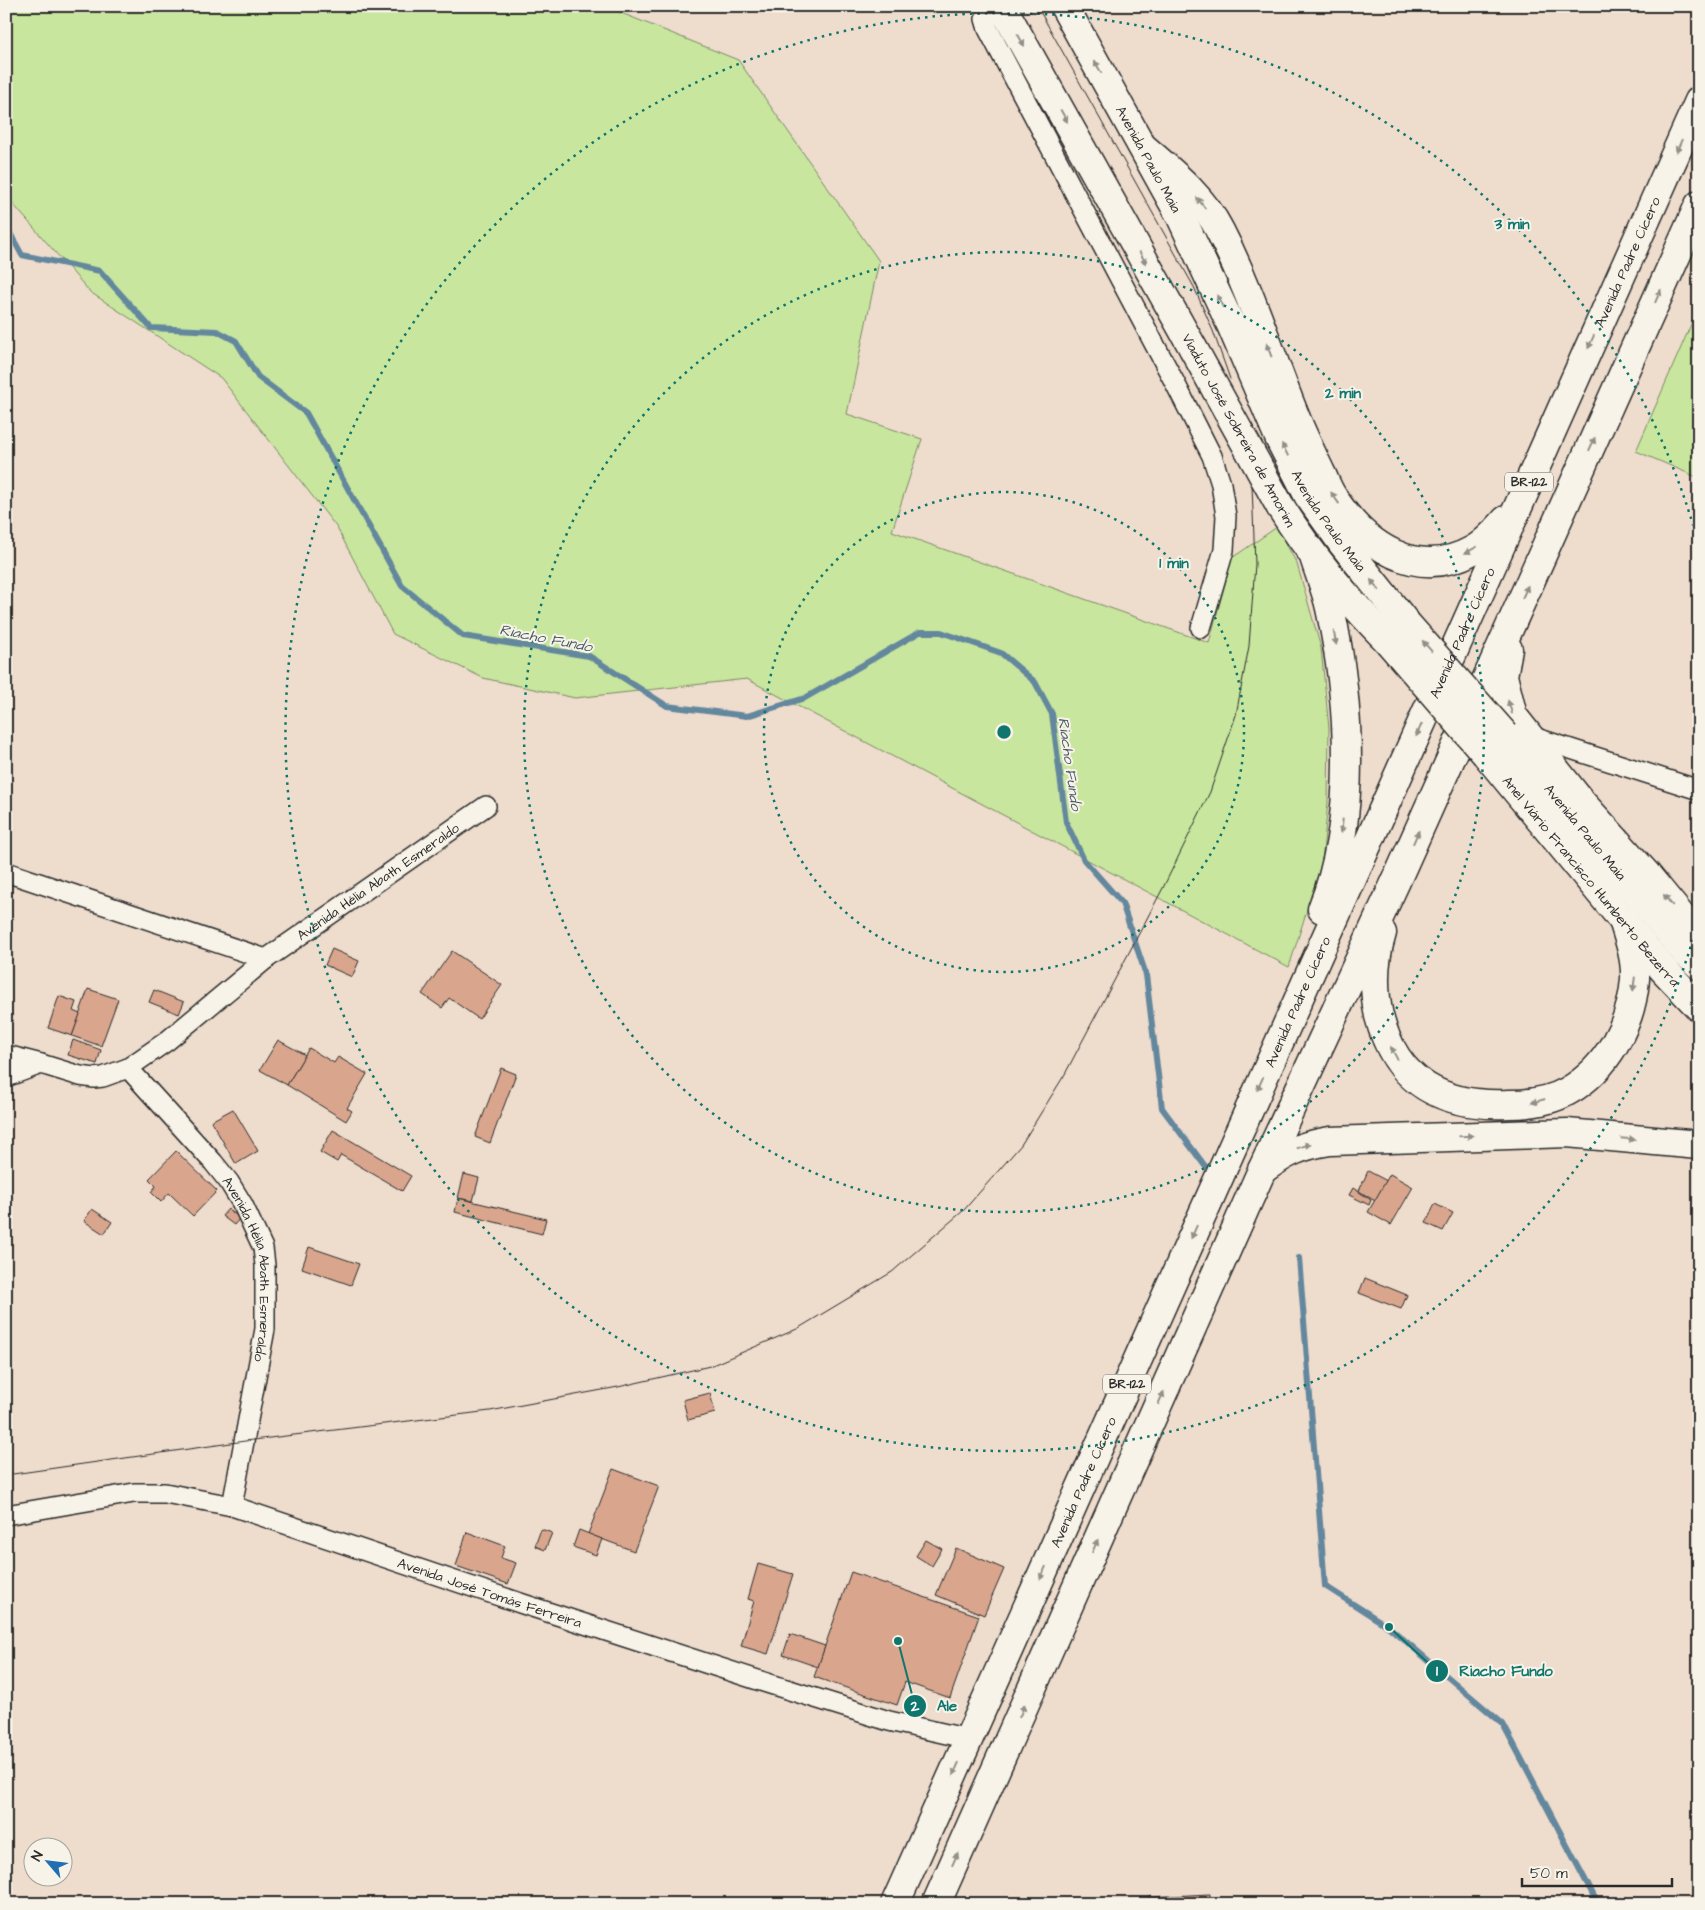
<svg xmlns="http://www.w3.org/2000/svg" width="1705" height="1910" font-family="'Architects Daughter',sans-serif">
<rect width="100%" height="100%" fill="#eedccd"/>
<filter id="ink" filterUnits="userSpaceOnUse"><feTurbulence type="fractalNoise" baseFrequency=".02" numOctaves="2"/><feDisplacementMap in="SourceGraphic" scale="10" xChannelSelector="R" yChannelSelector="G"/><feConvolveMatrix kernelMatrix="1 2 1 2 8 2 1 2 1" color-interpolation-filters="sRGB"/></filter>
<g filter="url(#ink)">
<!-- green -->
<g fill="#c8e69e" stroke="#7a8864">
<polygon points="6,6 604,6 738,60 879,261 847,414 922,439 892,531 1209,643 1232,558 1277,527 1297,564 1321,648 1329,728 1328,802 1322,862 1289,967 747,679 575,698 483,678 393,634 337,528 221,378 90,292 6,196"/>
<polygon points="1699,306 1699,478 1636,451"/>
</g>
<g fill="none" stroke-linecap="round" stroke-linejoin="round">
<!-- stream -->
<g stroke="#64879d" stroke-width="6">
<polyline points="6,226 22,255 100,271 151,328 217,331 236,341 258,377 306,413 402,586 463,636 589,656 667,706 747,716 805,698 920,632 941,632 1001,653 1035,682 1052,714 1066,822 1084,860 1122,903 1146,975 1162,1108 1205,1166"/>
<polyline points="1299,1258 1325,1586 1389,1627 1503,1724 1598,1904"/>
</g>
</g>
<!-- building -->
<g fill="#d9a68d" stroke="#2b2b2b">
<polygon points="332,949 359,961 352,977 325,965"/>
<polygon points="452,951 502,985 479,1019 449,998 442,1008 422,994"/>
<polygon points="88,989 118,999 101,1046 72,1036"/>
<polygon points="154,990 184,1002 179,1014 149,1002"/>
<polygon points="59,996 76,1002 73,1011 80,1014 72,1036 48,1028"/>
<polygon points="73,1040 101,1050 97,1064 68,1055"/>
<polygon points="278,1040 305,1055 287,1085 260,1070"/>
<polygon points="309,1048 334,1063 338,1057 367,1074 347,1108 352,1111 346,1121 287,1085"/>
<polygon points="501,1068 516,1074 490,1143 475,1137"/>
<polygon points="233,1109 258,1151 236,1164 211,1121"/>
<polygon points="333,1130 411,1176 402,1191 341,1155 337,1162 320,1152"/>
<polygon points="176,1151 217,1191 193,1216 169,1193 161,1202 151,1192 156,1186 149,1179"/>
<polygon points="1368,1171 1387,1181 1375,1201 1359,1191"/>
<polygon points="464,1174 479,1178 473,1201 458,1198"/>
<polygon points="1390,1174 1413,1187 1391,1225 1368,1212"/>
<polygon points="1353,1188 1371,1200 1369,1205 1349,1195"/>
<polygon points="458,1198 546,1219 542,1234 455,1212"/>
<polygon points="1435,1204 1453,1213 1443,1231 1426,1223"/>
<polygon points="92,1209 112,1222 104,1234 84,1221"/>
<polygon points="228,1209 240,1218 234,1225 222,1216"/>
<polygon points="309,1247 359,1264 351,1285 302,1268"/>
<polygon points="1365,1278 1407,1295 1401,1309 1359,1293"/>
<polygon points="710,1393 715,1413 688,1420 683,1400"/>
<polygon points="613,1469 659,1486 634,1551 588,1534"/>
<polygon points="541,1529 552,1533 545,1550 535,1546"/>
<polygon points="579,1530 602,1539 596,1555 573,1547"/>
<polygon points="467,1532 505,1546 501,1558 516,1563 508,1584 456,1566"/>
<polygon points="926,1540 942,1549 932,1566 916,1556"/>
<polygon points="956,1548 1004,1569 984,1615 936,1595"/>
<polygon points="758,1564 793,1574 768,1654 741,1646 754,1601 748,1599"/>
<polygon points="851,1572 979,1616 950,1698 905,1682 897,1705 814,1677"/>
<polygon points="790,1634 825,1646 818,1667 783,1655"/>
<polygon points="1210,1894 1210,1904 1149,1904 1149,1897"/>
</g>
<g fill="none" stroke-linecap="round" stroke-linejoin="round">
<defs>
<g id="street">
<polyline points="990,6 985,19 988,29 1175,383 1212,456 1221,484 1226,516 1224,550 1201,628"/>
<polyline points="1527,735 1699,790"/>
<polyline points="6,872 266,959"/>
<polyline points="6,1055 41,1064"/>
<path id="s1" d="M 128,1068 L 213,1162 L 229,1182 L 243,1205 L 263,1248 L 265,1265 L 265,1329 L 232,1506"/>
<path id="s2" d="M 6,1077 L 41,1064 L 80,1076 L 94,1078 L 103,1077 L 128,1068 L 167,1041 L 266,959 L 486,806"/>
<path id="s3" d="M 6,1515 L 134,1493 L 165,1493 L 232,1506 L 523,1604 L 767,1683 L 889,1721 L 969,1739"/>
</g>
<g id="primary">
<polyline points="1002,6 1193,348"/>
<path id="s4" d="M 1064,6 L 1181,217 L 1231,325 L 1280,440 L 1308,495 L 1343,544 L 1406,623"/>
<path d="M 1280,506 C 1311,556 1348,600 1389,642"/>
<path id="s5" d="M 1505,735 L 1685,952 L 1699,965"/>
<path id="s6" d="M 1486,754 L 1663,969 L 1699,1007"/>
</g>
<g id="highway">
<path d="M 1144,148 C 1173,173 1203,197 1220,231 C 1250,289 1269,351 1293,411 C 1301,432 1311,452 1321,473 C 1325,481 1328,490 1333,497 C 1364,545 1416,582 1473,550 C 1486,543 1496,531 1506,520"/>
<path d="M 1314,557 C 1319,573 1326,590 1330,608 C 1350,700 1358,820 1322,909"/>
<polyline points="1508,649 1503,676 1513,716 1582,803 1647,875 1699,938"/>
<path d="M 1382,933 C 1374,959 1373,989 1379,1016 C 1396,1083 1443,1107 1509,1104 C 1528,1104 1551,1101 1568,1091 C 1607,1069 1632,1023 1635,979 C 1636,959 1629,939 1623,920"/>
<path d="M 1262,1170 C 1287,1152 1299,1146 1330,1141 L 1567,1133 L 1699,1145"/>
<path id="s7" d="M 895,1904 L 1699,101"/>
<polyline points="936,1904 1262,1170 1396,881 1699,205"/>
</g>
</defs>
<!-- street casing -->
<use href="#street" stroke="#2b2b2b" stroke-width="22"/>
<!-- primary casing -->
<use href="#primary" stroke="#2b2b2b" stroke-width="31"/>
<!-- highway casing -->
<use href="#highway" stroke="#2b2b2b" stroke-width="31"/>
<!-- street -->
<use href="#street" stroke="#f7f3e8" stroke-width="19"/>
<!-- primary -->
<use href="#primary" stroke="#f7f3e8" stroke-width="28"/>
<!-- highway -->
<use href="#highway" stroke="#f7f3e8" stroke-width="28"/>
<!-- tram -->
<g stroke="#2b2b2b" stroke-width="1">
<polyline points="1037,6 1194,287 1213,331 1230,379"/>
<polyline points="6,1475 245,1441 490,1411 618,1387 710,1366 797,1329 892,1272 964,1210 1021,1145 1065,1074 1163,888 1210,792 1236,715 1249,646 1255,564 1252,485"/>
</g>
<defs>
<g id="primary-bridge">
<polyline points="1193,348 1280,506"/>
<polyline points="1406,623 1505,735"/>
<polyline points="1389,642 1486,754"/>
</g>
</defs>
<!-- primary-bridge casing -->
<use href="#primary-bridge" stroke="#2b2b2b" stroke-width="31" stroke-linecap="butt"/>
<!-- primary-bridge -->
<use href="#primary-bridge" stroke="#f7f3e8" stroke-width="28"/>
</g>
<!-- one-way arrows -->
<defs><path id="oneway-solid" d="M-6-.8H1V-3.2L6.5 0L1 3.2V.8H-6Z" transform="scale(1.25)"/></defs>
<g fill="#918f8a">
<use href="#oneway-solid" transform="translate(1021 40) rotate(61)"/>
<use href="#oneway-solid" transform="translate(1098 67) rotate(-119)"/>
<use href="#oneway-solid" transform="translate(1064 116) rotate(61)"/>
<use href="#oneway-solid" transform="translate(1679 146) rotate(114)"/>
<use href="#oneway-solid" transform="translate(1201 203) rotate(-127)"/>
<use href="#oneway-solid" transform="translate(1143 258) rotate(61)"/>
<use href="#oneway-solid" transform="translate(1658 296) rotate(-66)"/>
<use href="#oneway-solid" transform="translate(1220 301) rotate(-115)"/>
<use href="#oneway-solid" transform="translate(1591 342) rotate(114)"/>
<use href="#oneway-solid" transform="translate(1269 350) rotate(-110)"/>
<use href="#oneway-solid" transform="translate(1592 444) rotate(-66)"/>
<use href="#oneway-solid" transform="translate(1285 450) rotate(-117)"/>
<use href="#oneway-solid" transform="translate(1335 498) rotate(-125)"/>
<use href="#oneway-solid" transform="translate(1471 550) rotate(152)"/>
<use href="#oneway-solid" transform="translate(1375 585) rotate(-129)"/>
<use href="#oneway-solid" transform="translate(1525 592) rotate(-66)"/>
<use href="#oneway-solid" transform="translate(1335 638) rotate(79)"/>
<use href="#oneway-solid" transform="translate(1427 646) rotate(-131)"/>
<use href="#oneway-solid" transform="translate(1510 707) rotate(-107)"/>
<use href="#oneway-solid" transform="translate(1419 730) rotate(114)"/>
<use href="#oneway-solid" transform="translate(1342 826) rotate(96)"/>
<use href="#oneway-solid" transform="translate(1416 837) rotate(-66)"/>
<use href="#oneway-solid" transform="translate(1668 900) rotate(-129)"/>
<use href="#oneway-solid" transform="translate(1634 984) rotate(97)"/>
<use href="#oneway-solid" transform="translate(1394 1053) rotate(-118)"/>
<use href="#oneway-solid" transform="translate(1260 1084) rotate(114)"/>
<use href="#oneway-solid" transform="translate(1538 1101) rotate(164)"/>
<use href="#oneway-solid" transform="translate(1466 1136) rotate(-2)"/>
<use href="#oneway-solid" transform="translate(1628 1139) rotate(5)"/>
<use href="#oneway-solid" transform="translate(1304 1146) rotate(-17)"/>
<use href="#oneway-solid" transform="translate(1194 1232) rotate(114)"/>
<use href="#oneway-solid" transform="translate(1161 1398) rotate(-66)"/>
<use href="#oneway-solid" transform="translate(1095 1546) rotate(-66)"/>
<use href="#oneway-solid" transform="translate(1043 1573) rotate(114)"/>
<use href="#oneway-solid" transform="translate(1022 1711) rotate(-66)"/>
<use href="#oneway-solid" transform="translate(956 1769) rotate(114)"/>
<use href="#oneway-solid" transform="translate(955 1859) rotate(-66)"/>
</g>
</g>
<!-- distance rings -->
<g fill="none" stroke="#0f766e" stroke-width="2.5" stroke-dasharray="2.5 5">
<circle cx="1004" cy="732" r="240"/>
<circle cx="1004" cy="732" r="480"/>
<path d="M1699 918A719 719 0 1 1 1699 546"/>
</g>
<g text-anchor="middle" stroke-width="4" stroke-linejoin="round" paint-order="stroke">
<!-- shield labels -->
<g fill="#f7f3e8" stroke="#686764" stroke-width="1">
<rect x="1505" y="472.5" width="48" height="19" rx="4"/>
<rect x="1103" y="1374.5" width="48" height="19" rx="4"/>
</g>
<g font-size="12" font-weight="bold" fill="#2b2b2b">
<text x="1529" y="486">BR-122</text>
<text x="1127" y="1388">BR-122</text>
</g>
<!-- street labels -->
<g font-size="14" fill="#2b2b2b" stroke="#f7f3e8">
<text dy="5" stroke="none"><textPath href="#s4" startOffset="175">Avenida Paulo Maia</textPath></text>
<text dy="5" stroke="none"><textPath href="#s7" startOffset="1798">Avenida Padre Cícero</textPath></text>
<text transform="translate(1239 430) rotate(61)" y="5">Viaduto José Sobreira de Amorim</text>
<text dy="5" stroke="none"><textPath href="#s4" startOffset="580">Avenida Paulo Maia</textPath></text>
<text dy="5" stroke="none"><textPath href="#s7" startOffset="1392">Avenida Padre Cícero</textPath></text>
<text dy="5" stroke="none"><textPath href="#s5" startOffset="126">Avenida Paulo Maia</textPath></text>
<text dy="5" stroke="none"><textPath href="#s6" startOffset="165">Anel Viário Francisco Humberto Bezerra</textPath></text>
<text dy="5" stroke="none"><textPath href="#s2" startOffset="440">Avenida Hélia Abath Esmeraldo</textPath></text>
<text dy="5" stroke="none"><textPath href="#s7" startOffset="988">Avenida Padre Cícero</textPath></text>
<text dy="5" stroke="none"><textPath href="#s1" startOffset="244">Avenida Hélia Abath Esmeraldo</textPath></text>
<text dy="5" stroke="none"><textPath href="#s7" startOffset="462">Avenida Padre Cícero</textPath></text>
<text dy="5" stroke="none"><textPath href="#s3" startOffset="501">Avenida José Tomás Ferreira</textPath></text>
</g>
<!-- water labels -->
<g font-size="15" font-style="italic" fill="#485964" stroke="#f7f3e8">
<text transform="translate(546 638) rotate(11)" y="5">Riacho Fundo</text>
<text transform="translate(1070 764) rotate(82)" y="5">Riacho Fundo</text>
</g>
</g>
<circle cx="1004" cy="732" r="8" fill="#0f766e" stroke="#f7f3e8" stroke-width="2.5"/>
<g font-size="15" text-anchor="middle" font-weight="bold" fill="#0f766e" stroke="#f7f3e8" stroke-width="4" stroke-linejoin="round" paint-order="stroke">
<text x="1512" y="229">3 min</text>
<text x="1343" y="398">2 min</text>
<text x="1174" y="568">1 min</text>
</g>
<!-- callouts -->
<path fill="none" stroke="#0f766e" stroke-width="2" d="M1389 1627L1437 1671M898 1641L915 1706"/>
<g fill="#0f766e" stroke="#f7f3e8" stroke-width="2">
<circle cx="1389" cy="1627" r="5"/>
<circle cx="898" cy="1641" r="5"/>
<circle cx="1437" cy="1671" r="12"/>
<circle cx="915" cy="1706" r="12"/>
</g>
<g font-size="15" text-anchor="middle" font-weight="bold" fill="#fff">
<text x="1437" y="1676">1</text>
<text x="915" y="1711">2</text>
</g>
<g font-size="15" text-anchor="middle" font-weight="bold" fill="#0f766e" stroke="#f7f3e8" stroke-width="4" stroke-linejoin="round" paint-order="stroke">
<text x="1506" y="1676">Riacho Fundo</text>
<text x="947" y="1711">Ale</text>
</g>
<!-- margin -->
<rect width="1705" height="1910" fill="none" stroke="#f7f3e8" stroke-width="25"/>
<rect x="12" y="12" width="1680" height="1885" fill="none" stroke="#2b2b2b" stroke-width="2" filter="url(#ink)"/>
<!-- north arrow -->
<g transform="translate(48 1862) rotate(298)"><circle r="24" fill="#f7f3e8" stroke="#a5a39c"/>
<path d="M0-4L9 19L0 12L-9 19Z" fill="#1f6fb2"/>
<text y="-8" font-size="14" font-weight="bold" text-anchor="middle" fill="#2b2b2b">N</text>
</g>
<!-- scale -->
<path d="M1522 1878v8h150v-8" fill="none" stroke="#2b2b2b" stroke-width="2.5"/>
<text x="1530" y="1878" font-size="15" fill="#2b2b2b" stroke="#f7f3e8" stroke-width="4" paint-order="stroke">50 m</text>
</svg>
